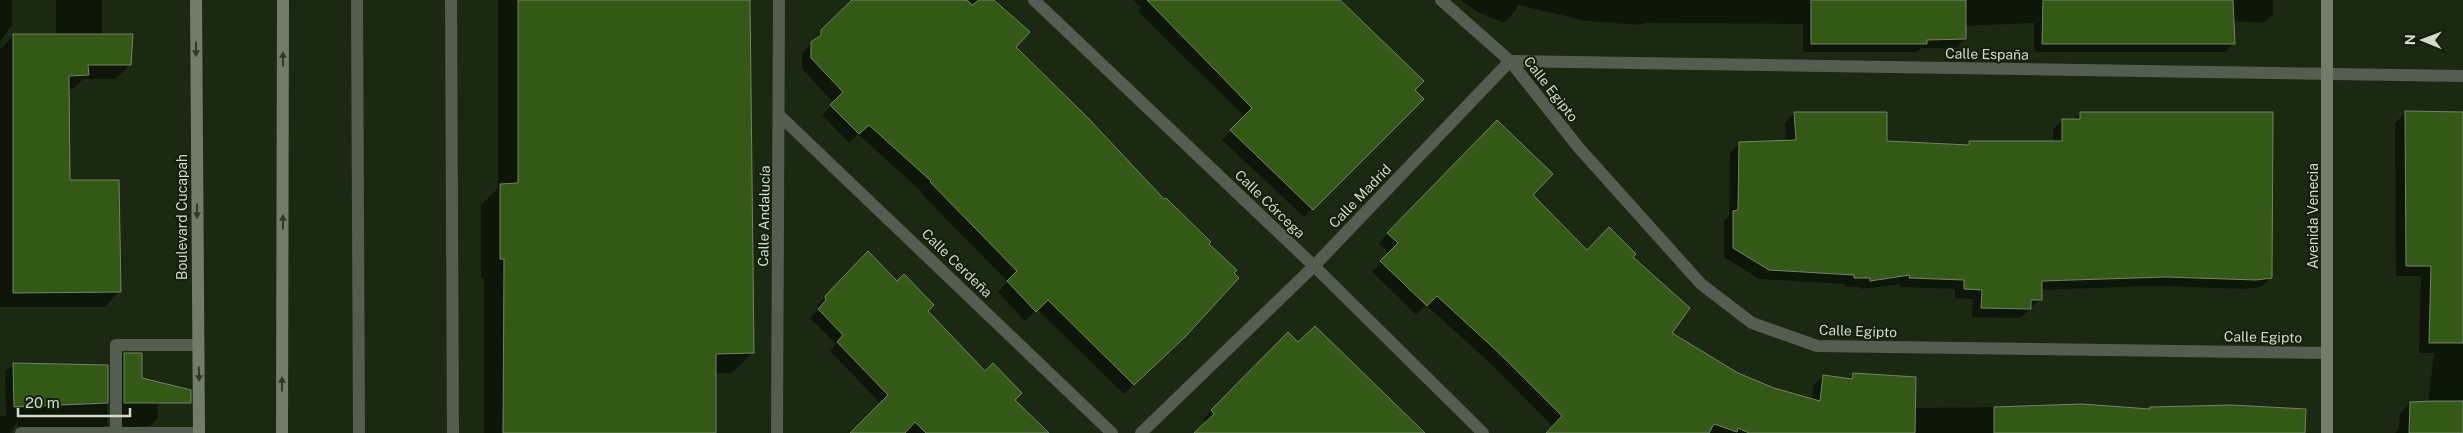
<svg xmlns="http://www.w3.org/2000/svg" width="2463" height="433" font-family="'Public Sans',sans-serif">
<rect width="100%" height="100%" fill="#1b2912"/>
<!-- shadow -->
<g fill="#0007">
<polygon points="0,0 12,0 12,25 0,42"/>
<polygon points="56,0 102,0 102,35 130,65 116,79 83,79 73,89 68,89 69,182 119,292 105,307 0,307 0,49 13,36 56,35"/>
<polygon points="498,0 749,0 752,353 732,373 714,373 715,433 484,433 484,278 481,279 481,205 498,188"/>
<polygon points="865,0 996,0 1029,32 1014,47 1184,336 1124,394 1037,309 1025,321 998,292 1008,282 921,193 922,192 858,134 849,143 822,115 834,103 802,69 802,53 822,31"/>
<polygon points="1132,0 1339,0 1422,99 1304,217 1222,140 1245,117 1138,11 1141,7"/>
<polygon points="1461,0 2273,0 2273,14 2264,23 2232,21 2233,44 2225,52 2034,52 2034,23 1965,26 1965,39 1956,48 1922,48 1917,52 1803,52 1803,24 1643,23 1640,25 1587,21 1518,5 1513,14 1504,23 1476,11"/>
<polygon points="2406,112 2463,113 2463,433 2395,433 2399,428 2400,414 2410,403 2428,402 2434,353 2419,353 2421,276 2396,276 2395,123"/>
<polygon points="1794,113 1886,143 1965,146 1969,142 2053,142 2053,130 2062,120 2073,120 2080,113 2271,277 2261,287 2246,289 2155,286 2040,290 2040,300 2020,318 1972,317 1973,299 1955,298 1955,289 1900,287 1900,284 1861,289 1861,287 1845,287 1845,284 1759,279 1724,257 1724,221 1729,216 1730,153 1739,144 1786,142 1785,123"/>
<polygon points="1497,121 1531,195 1587,251 1631,258 1670,333 1737,374 1774,389 1812,400 1813,386 1823,376 1848,380 1853,374 1915,408 2082,406 2273,433 1547,433 1553,427 1490,363 1426,305 1416,315 1372,272 1389,254 1379,243"/>
<polygon points="868,253 985,372 1047,433 852,433 881,404 830,351 836,344 810,318 819,309 817,306"/>
<polygon points="1288,334 1298,344 1424,433 1196,433 1206,423 1203,419"/>
<polygon points="125,354 140,379 157,383 158,418 150,426 116,427 116,363"/>
<polygon points="13,364 107,366 107,424 98,433 18,433 18,421 10,433 0,433 0,416 6,416 5,372"/>
</g>
<!-- building -->
<g fill="#345916" stroke="#738469">
<polygon points="518,0 750,0 754,353 716,354 716,433 503,433 504,259 500,259 500,184 518,183"/>
<polygon points="852,0 967,0 972,5 979,0 994,0 1030,32 1016,47 1088,118 1164,199 1166,198 1211,242 1209,244 1237,270 1234,273 1239,278 1185,337 1134,385 1048,300 1036,312 1007,281 1017,271 930,182 931,181 869,125 859,134 830,105 843,92 811,58 811,42 821,35 821,30"/>
<polygon points="1147,0 1340,0 1424,81 1415,90 1424,99 1313,210 1230,130 1252,108"/>
<polygon points="1811,0 1966,0 1966,39 1927,40 1927,44 1811,44"/>
<polygon points="2043,0 2233,0 2235,44 2042,44"/>
<polygon points="13,34 133,34 131,65 88,65 89,75 69,76 70,180 119,180 121,292 13,293"/>
<polygon points="2405,111 2463,112 2463,343 2429,343 2431,266 2406,266"/>
<polygon points="1794,112 1887,112 1887,141 1969,145 1969,141 2062,141 2062,119 2080,119 2080,112 2273,112 2272,278 2256,280 2166,277 2042,281 2042,300 2031,300 2031,309 1981,308 1982,290 1964,289 1964,280 1909,278 1910,275 1870,281 1870,278 1854,278 1854,275 1769,270 1733,248 1733,211 1738,210 1739,142 1796,140"/>
<polygon points="1497,120 1553,174 1533,195 1587,250 1609,227 1636,254 1633,257 1690,308 1672,333 1738,373 1774,388 1820,401 1823,375 1852,379 1853,373 1916,377 1915,433 1749,433 1738,428 1737,432 1714,424 1709,433 1546,433 1562,416 1500,354 1437,296 1427,306 1380,261 1398,243 1387,233"/>
<polygon points="868,251 897,281 904,274 934,305 928,311 985,371 993,363 1022,393 1015,400 1049,433 926,433 915,422 905,433 850,433 888,395 837,342 843,335 818,309 826,300 825,296"/>
<polygon points="1315,326 1425,433 1194,433 1214,414 1211,410 1288,332 1298,342"/>
<polygon points="124,353 142,353 142,378 191,390 191,403 124,403"/>
<polygon points="13,363 108,365 108,403 14,407"/>
<polygon points="2433,401 2463,401 2463,433 2409,433 2410,402"/>
<polygon points="2082,404 2150,409 2150,407 2231,405 2306,409 2305,433 1994,433 1994,407"/>
</g>
<g fill="none" stroke-linecap="round" stroke-linejoin="round">
<!-- service -->
<g stroke="#555d51" stroke-width="12">
<polyline points="357,0 359,433"/>
<polyline points="451,0 453,433"/>
<polyline points="21,433 199,433"/>
<polyline points="116,433 116,345 198,345"/>
</g>
<!-- minor -->
<g stroke="#555d51" stroke-width="12">
<polyline points="1034,0 1314,266 1483,433"/>
<polyline points="1441,0 1510,61 1579,148 1701,284 1752,323 1817,346 2327,353"/>
<polyline points="780,116 1112,433"/>
<polyline points="1141,433 1314,266 1510,61 2463,76"/>
</g>
<!-- tertiary -->
<polyline stroke="#555d51" stroke-width="12" points="777,433 779,0"/>
<!-- secondary -->
<g stroke="#717c6a" stroke-width="12">
<polyline points="196,0 199,433"/>
<polyline points="282,433 283,0"/>
<polyline points="2327,433 2327,0"/>
</g>
</g>
<!-- one-way arrows -->
<defs><path id="oneway-solid" d="M-6-.8H1V-3.2L6.5 0L1 3.2V.8H-6Z" transform="scale(1.25)"/></defs>
<g fill="#2e3c26">
<use href="#oneway-solid" transform="translate(196 49) rotate(90)"/>
<use href="#oneway-solid" transform="translate(283 59) rotate(-90)"/>
<use href="#oneway-solid" transform="translate(197 211) rotate(90)"/>
<use href="#oneway-solid" transform="translate(283 222) rotate(-90)"/>
<use href="#oneway-solid" transform="translate(199 374) rotate(89)"/>
<use href="#oneway-solid" transform="translate(282 384) rotate(-90)"/>
</g>
<g text-anchor="middle" stroke-width="4" stroke-linejoin="round" paint-order="stroke">
<!-- street labels -->
<g font-size="14" fill="#d1dacb" stroke="#122009">
<text transform="translate(1987 54) rotate(1)" y="5">Calle España</text>
<text transform="translate(1551 89) rotate(52)" y="5">Calle Egipto</text>
<text transform="translate(1360 196) rotate(-46)" y="5">Calle Madrid</text>
<text transform="translate(1270 204) rotate(44)" y="5">Calle Córcega</text>
<text transform="translate(764 216) rotate(-89)" y="5">Calle Andalucía</text>
<text transform="translate(2313 216) rotate(-90)" y="5">Avenida Venecia</text>
<text transform="translate(182 217) rotate(-90)" y="5">Boulevard Cucapah</text>
<text transform="translate(957 263) rotate(44)" y="5">Calle Cerdeña</text>
<text transform="translate(1858 331) rotate(2)" y="5">Calle Egipto</text>
<text transform="translate(2263 337) rotate(1)" y="5">Calle Egipto</text>
</g>
</g>
<!-- north arrow -->
<g transform="translate(2423 40) rotate(271)" stroke="#122009" stroke-width="4" paint-order="stroke">
<path d="M0-4L9 19L0 12L-9 19Z" fill="#d1dacb"/>
<text y="-8" font-size="14" font-weight="bold" text-anchor="middle" fill="#d1dacb">N</text>
</g>
<!-- scale -->
<path d="M18 408v8h112v-8" fill="none" stroke="#d1dacb" stroke-width="2.5"/>
<text x="25" y="408" font-size="15" fill="#d1dacb" stroke="#122009" stroke-width="4" paint-order="stroke">20 m</text>
</svg>
